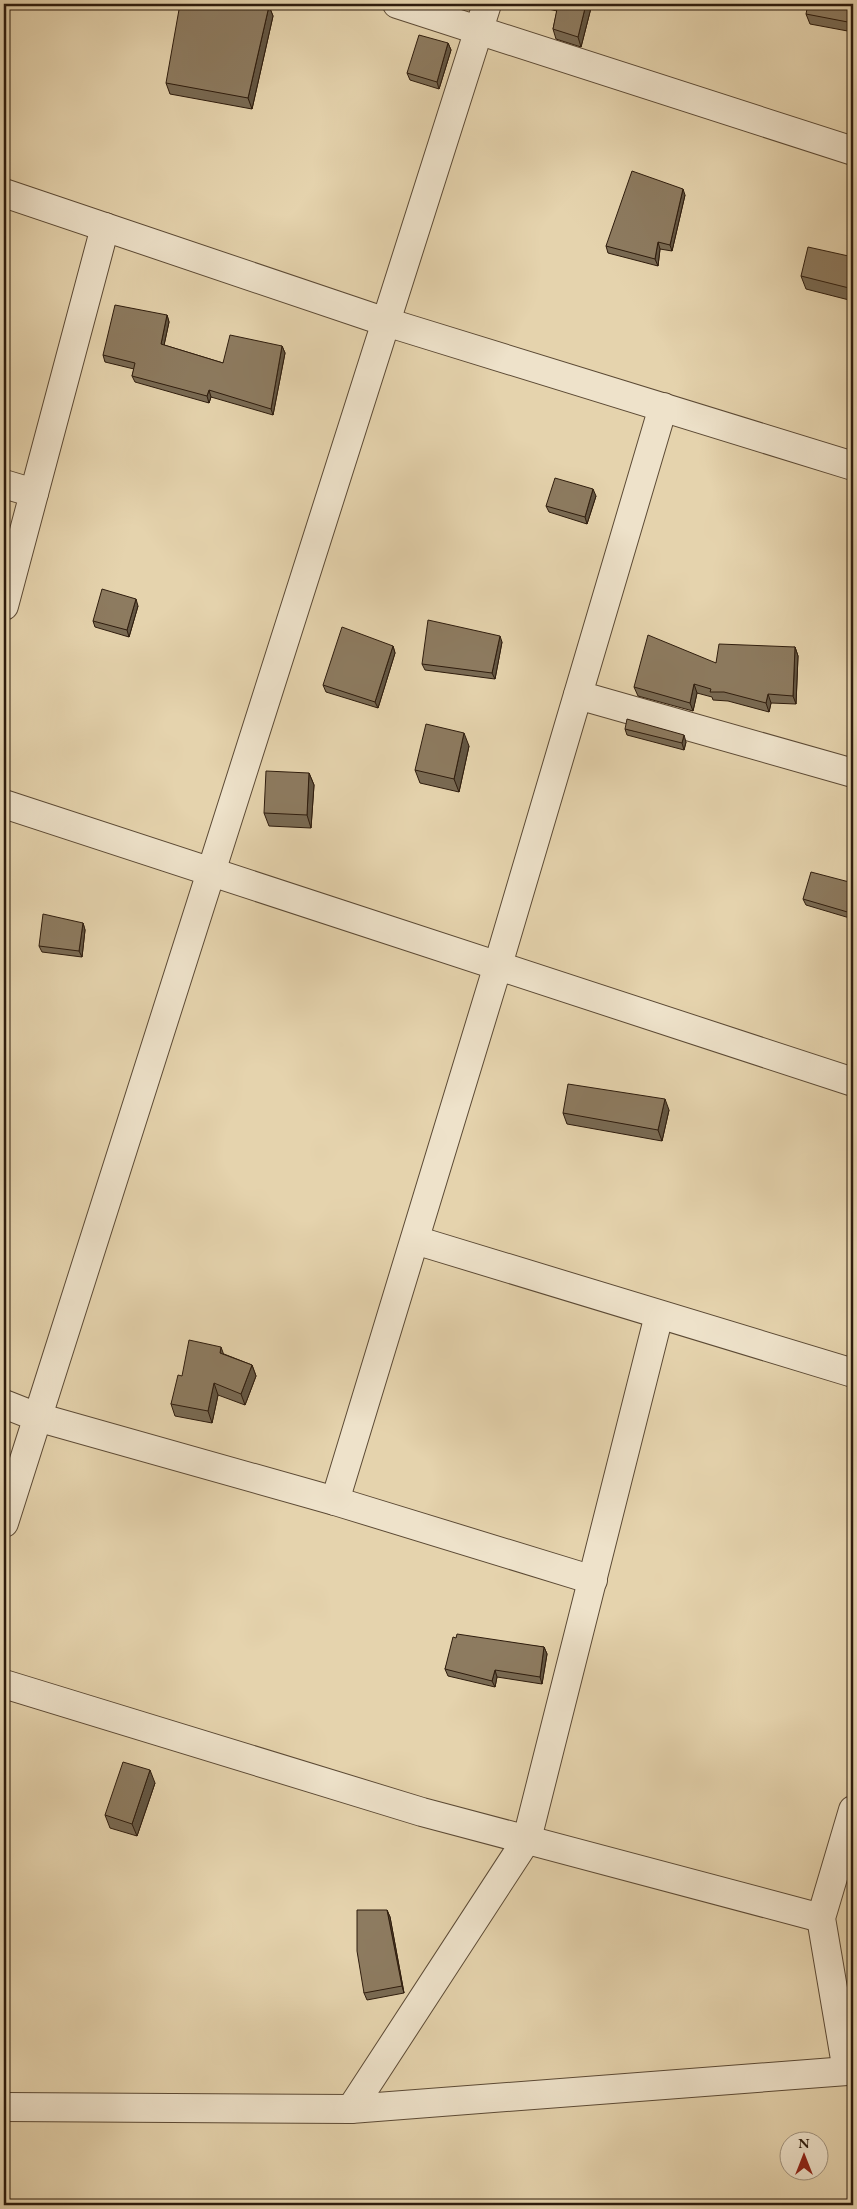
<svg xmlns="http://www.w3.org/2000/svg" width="857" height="2209" font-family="'EB Garamond',serif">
<rect width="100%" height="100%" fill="#e5d3ad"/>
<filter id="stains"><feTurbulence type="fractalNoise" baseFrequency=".004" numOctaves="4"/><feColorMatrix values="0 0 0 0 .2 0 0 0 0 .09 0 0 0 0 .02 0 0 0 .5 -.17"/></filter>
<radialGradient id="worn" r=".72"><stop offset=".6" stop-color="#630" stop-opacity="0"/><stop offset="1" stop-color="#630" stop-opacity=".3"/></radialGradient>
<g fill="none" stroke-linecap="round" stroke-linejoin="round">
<defs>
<g id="street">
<polyline points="397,4 853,151"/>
<polyline points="4,193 386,322 853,466"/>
<polyline points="4,484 34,493"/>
<polyline points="4,606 105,227"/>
<polyline points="578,695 853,773"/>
<polyline points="4,804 853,1082"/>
<polyline points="415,1240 853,1373"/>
<polyline points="4,1404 37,1417 335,1501 593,1580"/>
<polyline points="335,1501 498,965 663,407"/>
<polyline points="4,1523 487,4"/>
<polyline points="4,1684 422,1812 821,1918"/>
<polyline points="847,2071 821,1918 853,1810"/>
<polyline points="4,2107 351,2109 847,2071 853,2068"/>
<polyline points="351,2109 527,1839 659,1315"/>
</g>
</defs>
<!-- street casing -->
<use href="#street" stroke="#5c4a35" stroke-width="30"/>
<!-- street -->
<use href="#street" stroke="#eee2ca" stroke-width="28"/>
</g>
<!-- wall -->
<g fill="#796a53" stroke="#2e1c0d">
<polygon points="4,4 12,4 10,9 4,7"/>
<polygon points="528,4 592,4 581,47 556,39 553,29 557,11"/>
<polygon points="853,4 853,32 810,24 806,14"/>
<polygon points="269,6 273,16 252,109 170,94 166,83"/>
<polygon points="448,43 451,50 439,89 410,80 407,73"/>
<polygon points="685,195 672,251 660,249 658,266 608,253 606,246"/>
<polygon points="853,257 853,301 806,289 801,276"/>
<polygon points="167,315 169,322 164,345 223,363 282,346 285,353 273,415 211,397 209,403 135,382 132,376 134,369 105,362 103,355"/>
<polygon points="596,496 587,524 549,512 546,506"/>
<polygon points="138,606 129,637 95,627 93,621"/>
<polygon points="502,642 495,679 425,670 422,664"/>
<polygon points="393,646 395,653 378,708 326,692 323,685"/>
<polygon points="795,647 798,656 796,704 771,703 769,712 728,701 713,700 712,697 697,693 693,711 638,696 634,687 716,663"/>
<polygon points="625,729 686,742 684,750 627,735"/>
<polygon points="469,746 459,792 420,783 415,770"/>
<polygon points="309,773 314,785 311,828 269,826 264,813"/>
<polygon points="853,883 853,919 806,905 803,899"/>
<polygon points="83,923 85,930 82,957 42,952 39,946"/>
<polygon points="669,1110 662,1141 567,1124 563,1113"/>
<polygon points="224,1354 252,1365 256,1376 245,1405 218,1395 212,1423 175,1416 171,1404 182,1376"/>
<polygon points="456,1638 544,1647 547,1654 542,1684 497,1677 495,1687 448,1676 445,1669"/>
<polygon points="155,1783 137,1836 110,1828 105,1815"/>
<polygon points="387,1910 390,1917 404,1993 367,2000 364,1993"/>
</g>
<!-- shaded-wall -->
<g fill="#635643" stroke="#2e1c0d">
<polygon points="8,4 12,4 10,9"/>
<polygon points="586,4 592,4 581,47 578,37"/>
<polygon points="269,6 273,16 252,109 248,98"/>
<polygon points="448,43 451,50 439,89 437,82"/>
<polygon points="683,189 685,195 672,251 670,245"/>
<polygon points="658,242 660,249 658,266 655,259"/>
<polygon points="167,315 169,322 163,350 161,344"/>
<polygon points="282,346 285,353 273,415 271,409"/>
<polygon points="209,390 211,397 209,403 207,396"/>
<polygon points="593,489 596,496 587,524 585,517"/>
<polygon points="136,599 138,606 129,637 127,630"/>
<polygon points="500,636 502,642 495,679 492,673"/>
<polygon points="393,646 395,653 378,708 375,702"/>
<polygon points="795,647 798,656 796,704 793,696"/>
<polygon points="694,684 697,693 693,711 690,703"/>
<polygon points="768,694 771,703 769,712 766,703"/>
<polygon points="464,733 469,746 459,792 454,779"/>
<polygon points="684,735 686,742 684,750 682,743"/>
<polygon points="309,773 314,785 311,828 307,815"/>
<polygon points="853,906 853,918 851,913"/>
<polygon points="83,923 85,930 82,957 79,951"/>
<polygon points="4,991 9,1004 9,1016 4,1031"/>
<polygon points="665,1099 669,1110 662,1141 658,1130"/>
<polygon points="221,1347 225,1358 220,1353"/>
<polygon points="252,1365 256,1376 245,1405 241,1394"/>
<polygon points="214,1383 218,1395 212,1423 208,1411"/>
<polygon points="544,1647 547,1654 542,1684 540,1677"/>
<polygon points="495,1670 497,1677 495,1687 492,1681"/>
<polygon points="150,1770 155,1783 137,1836 132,1824"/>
<polygon points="387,1910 390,1917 404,1993 402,1986"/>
</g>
<!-- building -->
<g fill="#8d7b60" stroke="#2e1c0d">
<polygon points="180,4 260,4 269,6 248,98 166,83"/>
<polygon points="558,4 586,4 578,37 553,29"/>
<polygon points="808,4 853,4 853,23 806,14"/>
<polygon points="419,35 448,43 437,82 407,73"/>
<polygon points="632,171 683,189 670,245 658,242 655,259 606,246"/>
<polygon points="808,247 853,257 853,289 801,276"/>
<polygon points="115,305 167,315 161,344 223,363 230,335 282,346 271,409 209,390 207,396 132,376 135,363 103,355"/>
<polygon points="555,478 593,489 585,517 546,506"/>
<polygon points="102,589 136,599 127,630 93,621"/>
<polygon points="428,620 500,636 492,673 422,664"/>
<polygon points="342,627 393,646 375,702 323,685"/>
<polygon points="648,635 716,663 719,644 795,647 793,696 768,694 766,703 724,692 710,692 711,689 694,684 690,703 634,687"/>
<polygon points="627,719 684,735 682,743 625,729"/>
<polygon points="426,724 464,733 454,779 415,770"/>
<polygon points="266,771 309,773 307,815 264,813"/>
<polygon points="811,872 853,883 853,906 851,913 803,899"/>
<polygon points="43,914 83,923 79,951 39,946"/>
<polygon points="568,1084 665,1099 658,1130 563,1113"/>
<polygon points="189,1340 221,1347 220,1353 252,1365 241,1394 214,1383 208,1411 171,1404 178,1375 182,1376"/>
<polygon points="457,1634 544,1647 540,1677 495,1670 492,1681 445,1669 453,1637 456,1638"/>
<polygon points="123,1762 150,1770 132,1824 105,1815"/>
<polygon points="357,1910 387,1910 402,1986 364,1993 357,1951"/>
</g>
<!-- margin -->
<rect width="857" height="2209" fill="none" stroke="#e5d3ad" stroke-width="20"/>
<rect x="5" y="5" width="847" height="2199" fill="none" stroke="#2e1c0d" stroke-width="2.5"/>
<rect x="10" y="10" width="837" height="2189" fill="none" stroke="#2e1c0d"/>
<!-- north arrow -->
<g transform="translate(804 2156)"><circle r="24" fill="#eee2ca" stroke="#a1937e"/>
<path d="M0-4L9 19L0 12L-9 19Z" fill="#8f2418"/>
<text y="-8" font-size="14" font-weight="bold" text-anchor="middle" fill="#2e1c0d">N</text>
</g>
<rect width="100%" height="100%" filter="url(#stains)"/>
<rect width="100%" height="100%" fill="url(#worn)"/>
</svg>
